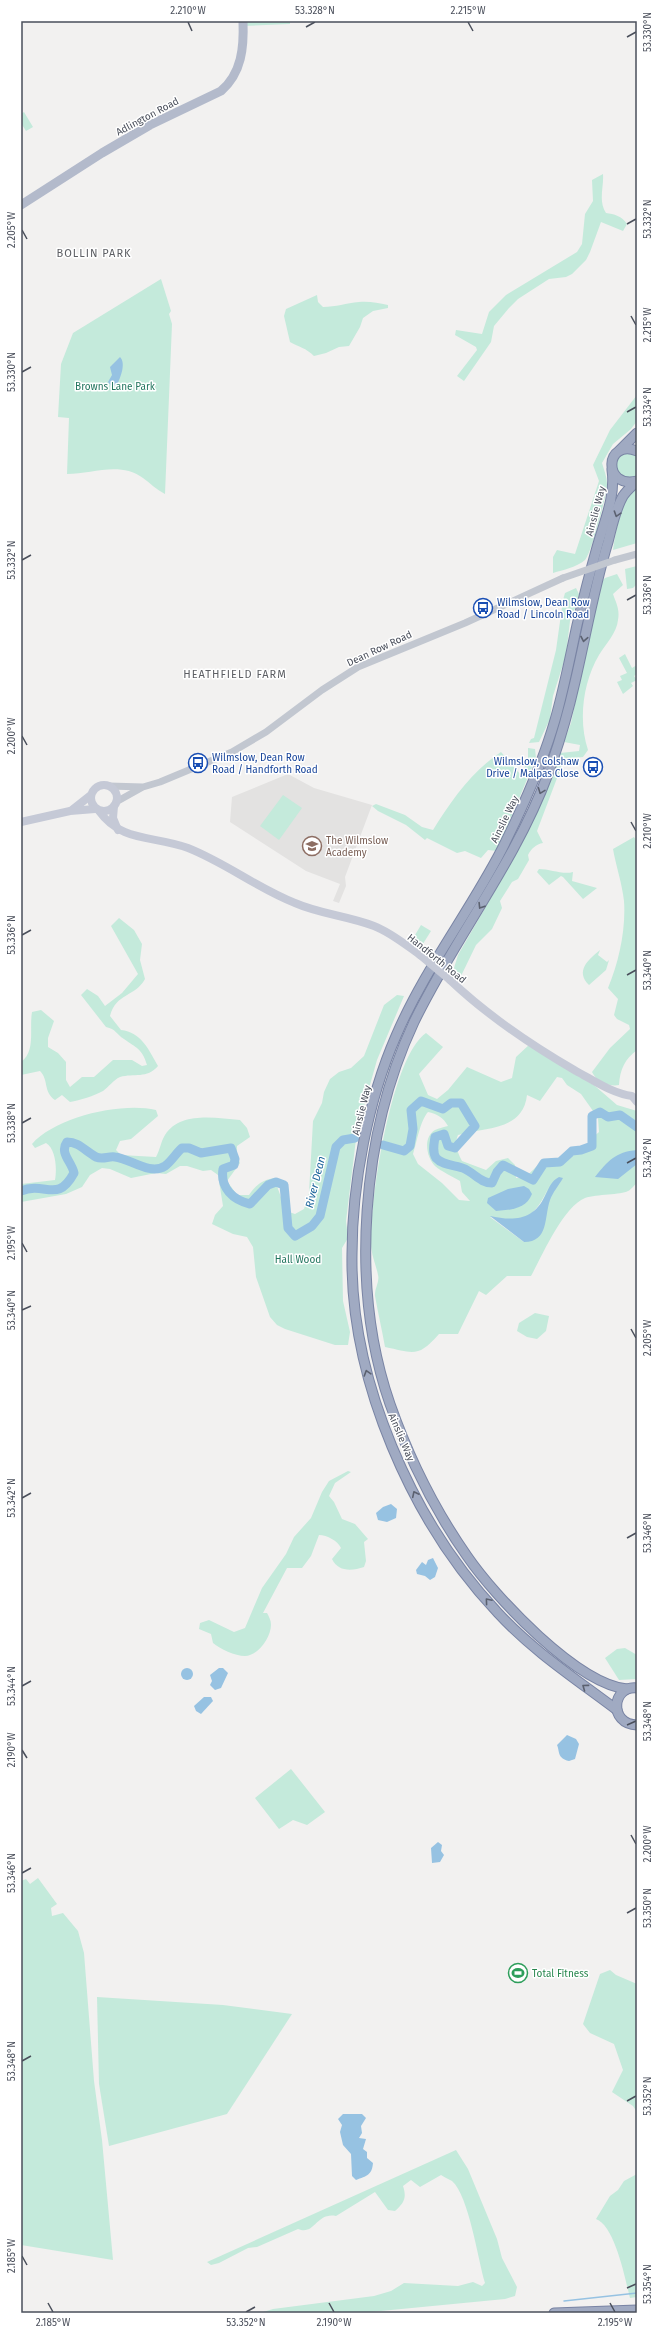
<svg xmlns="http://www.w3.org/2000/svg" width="658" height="2334" font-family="'Fira Sans',sans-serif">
<rect width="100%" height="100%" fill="#f2f1f0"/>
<!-- education -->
<polygon fill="#e3e2e1" points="288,774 314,788 372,805 345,877 346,886 339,903 333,901 340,884 306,871 230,822 232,797"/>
<!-- green -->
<g fill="#c4eadb" fill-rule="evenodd">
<polygon points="243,21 290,21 290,24 243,26"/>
<polygon points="24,112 33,127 26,131 21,123 21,114"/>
<path d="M 603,174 C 604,187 598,201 606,213 C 614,214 622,216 627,224 L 623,231 L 601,222 L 590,252 L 586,260 L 572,274 L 566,277 L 549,279 L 518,299 L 509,308 L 494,326 L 491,342 L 464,381 L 457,376 L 477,350 L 476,347 L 455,335 L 456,330 L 482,334 L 489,312 L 506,295 L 577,252 L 582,244 L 585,214 L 593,201 L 592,180 Z"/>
<path d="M 161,279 L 171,311 L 169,314 L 172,324 L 165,494 C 157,490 150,483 143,478 C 120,461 92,474 67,474 L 69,418 L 58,417 L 61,364 L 73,333 Z"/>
<path d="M 317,295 L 318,302 L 323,307 C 336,307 346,303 359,302 C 369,301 378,303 388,305 L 388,308 L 373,311 L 363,318 L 360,327 L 349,346 L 339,347 L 326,353 L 314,356 C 306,348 299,347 290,342 L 284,316 L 286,309 Z"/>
<path d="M 637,395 L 637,421 L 631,429 L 613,444 L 602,463 C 604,470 607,477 607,484 C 607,495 591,554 585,560 C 577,567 563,570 553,573 L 553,557 L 557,550 L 575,554 L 599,481 L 593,465 L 610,430 Z"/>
<path d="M 620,453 L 637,454 L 637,475 C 629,480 624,477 617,474 L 614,460 Z"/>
<path d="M 637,488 L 637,543 L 613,550 C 615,534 622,496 637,488 Z"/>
<polygon points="637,566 637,584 633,588 627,589 625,569"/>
<path d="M 617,574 L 623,585 L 613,594 C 616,603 620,609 618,620 C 617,632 606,644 599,655 C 583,682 578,720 588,750 L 583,757 L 574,758 L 562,765 L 537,831 L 543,843 C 536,844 531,849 528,855 L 529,860 L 518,879 L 512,882 L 500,901 L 502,908 L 492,929 L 476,945 L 461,976 L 457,975 L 454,968 L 458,955 L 520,847 L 560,753 L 579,751 L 580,745 L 564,742 L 571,723 L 600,583 L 605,578 Z"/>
<polygon points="576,588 579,594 577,603 570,621 566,655 553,696 550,719 539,742 529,743 531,739 534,738 556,650 563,600 565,593"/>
<polygon points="625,654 632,668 637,665 637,674 634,676 637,680 631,683 633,686 623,694 617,682 622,680 620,676 627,673 619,658"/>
<path d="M 528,748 L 535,749 L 536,758 L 497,851 L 488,850 L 481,858 L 465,851 L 457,853 L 427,838 L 425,840 L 406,825 L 378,811 L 372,806 L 376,804 L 405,815 L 422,827 L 433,830 C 451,801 472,771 501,752 L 521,775 L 528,760 Z"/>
<polygon points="283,795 302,808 279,840 260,826"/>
<path d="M 634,837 L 637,842 L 637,1050 C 625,1059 620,1069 619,1085 C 609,1087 596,1081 592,1072 L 610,1048 L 630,1029 L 629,1025 L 617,1019 L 614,1015 L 618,999 L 608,988 C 619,962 626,929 624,901 C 622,883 616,866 613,849 Z"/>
<path d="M 539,869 C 550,869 563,875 573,872 L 572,881 L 597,888 L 583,899 L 563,877 L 561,876 L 549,885 L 537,872 Z"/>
<path d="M 119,918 L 134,930 L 142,944 L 140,960 L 145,979 C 135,997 116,993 110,1016 L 121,1030 C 141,1032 149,1050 158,1066 C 147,1079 134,1073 120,1077 C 113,1080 109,1087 103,1091 C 94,1096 80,1100 70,1102 L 62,1095 L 55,1100 C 43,1092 49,1080 40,1071 L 21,1075 L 21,1062 C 36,1051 29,1029 32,1012 L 41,1010 L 54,1021 L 48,1038 L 48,1047 L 58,1053 L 66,1062 L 66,1080 L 70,1087 L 82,1077 L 94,1077 L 113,1060 L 132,1060 L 142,1066 L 147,1065 C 142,1048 136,1048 124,1039 C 116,1034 116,1029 106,1027 L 81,995 L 87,989 L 98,996 L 105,1006 L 122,993 L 138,974 L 111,926 Z"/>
<polygon points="421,925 431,931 421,947 412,940"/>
<path d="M 600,950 L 598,955 L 607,962 L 609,960 L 606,970 L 589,985 C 575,971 588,960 600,950 Z"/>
<path d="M 397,995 L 404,996 L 377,1060 L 357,1131 L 346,1221 L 348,1238 L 342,1248 L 343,1301 L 350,1332 L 348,1345 L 335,1345 L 285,1329 L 277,1325 L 270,1317 L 256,1277 L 253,1247 L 247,1237 L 233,1234 L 212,1224 L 215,1215 L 223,1206 L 218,1175 L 211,1170 L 203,1171 L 187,1166 L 180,1166 L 166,1174 L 156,1173 L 131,1178 L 110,1169 L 102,1168 L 90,1175 L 82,1187 L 66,1194 L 21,1202 L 21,1184 L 55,1180 C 57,1169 56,1149 46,1143 L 35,1148 L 32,1144 C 56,1117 121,1102 156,1110 L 158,1116 L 131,1139 L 120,1141 L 116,1150 L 121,1155 L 156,1157 C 160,1150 161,1141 165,1135 C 180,1111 216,1118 240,1120 L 247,1128 L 250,1137 L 237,1146 L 237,1157 L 240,1163 L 227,1181 L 237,1195 L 249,1195 C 256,1185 262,1180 274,1178 L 286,1211 L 295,1214 L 304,1209 L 309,1193 L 313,1121 L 322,1103 L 324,1092 L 330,1079 L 339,1072 L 351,1068 L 364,1056 L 384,1005 Z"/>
<path d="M 426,1033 L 443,1047 L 419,1074 L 428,1095 L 437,1099 L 448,1090 L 467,1067 L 501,1082 L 512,1078 L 516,1057 L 530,1044 L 595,1086 L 617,1105 L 637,1111 L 637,1183 C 634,1185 631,1190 628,1191 C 621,1195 597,1194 585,1198 C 563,1207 542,1256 531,1276 L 507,1276 L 486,1295 L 479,1291 L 458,1334 L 439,1334 C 418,1358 414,1353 385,1347 C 382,1330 378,1313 375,1296 C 374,1289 380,1282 378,1275 C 376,1264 371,1255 371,1243 C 370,1200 391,1057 426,1033 ZM 557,1077 L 562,1078 L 567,1085 L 581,1094 L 598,1118 L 599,1132 C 590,1139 585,1149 574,1155 C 565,1159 553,1156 544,1161 C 534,1166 529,1179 516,1178 L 515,1165 L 508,1158 L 496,1161 L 486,1170 L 462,1161 C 457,1151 454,1144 458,1135 C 485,1127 523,1131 527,1095 L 540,1101 ZM 428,1112 C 437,1114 443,1117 448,1126 C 444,1127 439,1128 435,1130 C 423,1137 426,1157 435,1166 C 442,1172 452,1176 460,1181 L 462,1192 L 470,1201 L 459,1200 L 442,1183 L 418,1164 L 413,1154 C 417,1142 420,1121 428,1112 ZM 551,1182 L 524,1242 L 490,1217 C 498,1217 507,1221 516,1220 C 536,1217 543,1199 551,1182 Z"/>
<polygon points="535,1313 549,1316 546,1331 537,1339 527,1337 517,1331 519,1323"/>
<path d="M 348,1471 L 351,1472 L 335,1483 L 329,1496 L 334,1502 L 342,1519 L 355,1524 L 368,1539 L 364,1542 L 366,1561 L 364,1567 C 352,1571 338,1572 332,1559 L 341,1548 C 338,1541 327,1535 319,1535 L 311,1556 L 302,1568 L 287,1568 L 263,1613 L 267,1613 C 269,1617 271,1620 271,1625 C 271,1637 258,1656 245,1656 C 235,1656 220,1649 213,1643 L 211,1634 L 199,1629 L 200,1623 L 209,1620 L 234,1632 L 245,1628 L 262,1588 L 286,1554 L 294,1537 L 311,1518 L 322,1492 L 329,1481 Z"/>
<polygon points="625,1648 637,1655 637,1679 619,1680 605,1658 617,1649"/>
<polygon points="291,1769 325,1812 307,1825 293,1820 279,1829 255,1798"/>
<polygon points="38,1878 57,1904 51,1908 52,1916 63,1913 78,1931 84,1953 94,2081 102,2140 113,2260 21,2245 21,1881 26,1879 30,1884"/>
<polygon points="610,1970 616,1975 637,1984 637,2112 633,2106 612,2092 623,2070 614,2044 590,2033 583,2024 600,1974"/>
<polygon points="97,1997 223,2005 292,2014 227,2114 109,2146 99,2084"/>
<path d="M 456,2150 L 468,2169 L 497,2239 L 502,2258 L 517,2287 L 515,2296 L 505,2299 L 360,2313 L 260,2313 L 273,2309 L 374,2296 L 391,2291 L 404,2283 L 458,2286 L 473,2282 L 482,2286 L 485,2283 C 478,2260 469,2196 452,2181 C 448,2179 444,2177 441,2175 L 420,2187 L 411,2180 L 403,2186 C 407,2198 404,2203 395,2211 L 388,2210 L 375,2192 L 336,2216 C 316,2212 315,2236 298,2229 L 257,2247 L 248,2248 L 219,2263 L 211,2265 L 207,2262 Z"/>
<path d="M 637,2174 L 637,2297 L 630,2298 C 625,2278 615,2226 596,2219 L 610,2196 L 618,2190 L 624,2181 Z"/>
</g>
<!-- water -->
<g fill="#96c2e2">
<path d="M 120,357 C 126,363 121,376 118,383 L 112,387 L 108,382 L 112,375 L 110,367 Z"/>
<path d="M 637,1150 L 637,1164 L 618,1179 L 595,1177 C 608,1161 615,1152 637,1150 Z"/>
<path d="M 559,1177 L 563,1178 C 559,1185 553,1192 550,1200 C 544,1217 549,1242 524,1242 L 490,1216 C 513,1221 533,1221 545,1196 C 549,1188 551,1181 559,1177 Z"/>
<path d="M 524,1186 L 529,1189 L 532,1194 C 526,1209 511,1210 496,1211 L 487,1203 L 488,1198 L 508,1189 Z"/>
<polygon points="391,1504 397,1509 396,1518 387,1522 378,1520 376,1513 383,1507"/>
<polygon points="433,1558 438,1568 435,1577 430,1580 425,1576 417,1574 416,1570 422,1562 426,1565 428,1560"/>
<circle cx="187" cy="1674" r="6"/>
<polygon points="219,1668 223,1668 228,1673 221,1688 215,1690 210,1685 212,1681 210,1675"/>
<polygon points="204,1697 211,1697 213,1701 201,1714 196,1711 194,1706"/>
<path d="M 567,1735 L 576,1739 L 579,1744 L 575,1759 L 569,1761 C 557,1758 560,1752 557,1745 Z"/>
<polygon points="438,1842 442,1845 441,1851 444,1855 440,1862 432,1863 431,1848"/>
<path d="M 343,2114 L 362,2114 L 366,2118 L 361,2126 L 362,2133 L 359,2138 L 366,2139 L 363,2149 L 367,2152 L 367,2158 L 373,2163 C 372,2175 367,2176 356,2180 L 352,2176 L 351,2154 L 343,2145 L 340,2132 L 342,2125 L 338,2119 Z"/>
</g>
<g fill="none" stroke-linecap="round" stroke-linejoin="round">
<!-- stream -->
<polyline stroke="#96c2e2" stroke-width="1.5" points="564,2301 637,2293"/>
<!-- river -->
<g stroke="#96c2e2" stroke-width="9">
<path d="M 383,1145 L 404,1151 L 410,1146 L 413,1129 L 411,1110 L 421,1101 L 443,1109 L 451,1103 L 461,1103 L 475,1126 L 455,1148 L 448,1146 L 444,1134 L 435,1137 C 434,1144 432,1152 436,1158 C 443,1166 457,1165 465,1169 C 475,1174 481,1183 492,1183 L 497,1172 L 503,1165 L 533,1180 L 544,1163 L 560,1162 L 572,1151 L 581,1150 L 592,1146 L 592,1116 L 600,1112 L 608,1117 L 620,1115 L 637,1127"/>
<path d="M 21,1191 C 46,1181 57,1204 74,1173 C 72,1162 59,1153 67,1142 C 79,1142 85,1151 96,1157 C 103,1160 108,1156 115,1157 C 129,1158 150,1176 165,1166 C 172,1161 176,1153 182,1148 L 189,1148 L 201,1153 L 231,1148 L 235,1159 L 234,1165 L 223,1169 C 220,1188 233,1200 250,1204 L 268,1185 L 276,1182 L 284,1185 L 288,1228 L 295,1236 L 312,1226 L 320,1216 L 336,1147 L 343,1140 L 355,1138"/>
</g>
<defs>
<g id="trunk">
<polyline points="620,450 637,433"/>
<path d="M 637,451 C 605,438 602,489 637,481"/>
<path d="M 612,470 C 616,498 603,524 596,551 C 589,576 583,600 577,625 C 570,657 564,689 555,720 C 542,765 523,807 502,849 C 469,913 424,970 396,1036 C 368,1100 352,1184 352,1254 C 350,1380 412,1522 498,1613 C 533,1651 576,1679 617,1710"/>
<path d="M 637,1688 C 612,1685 608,1724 637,1725"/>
<path d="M 627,1689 C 577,1684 495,1597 467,1556 C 434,1509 409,1458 390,1404 C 349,1286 362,1133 414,1022 C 455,937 515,863 548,774 C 559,744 568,713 575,682 C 586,635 594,588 608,542 C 612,527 615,510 623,496 C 627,490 632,486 637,481"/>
<polyline points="554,2313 637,2310"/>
</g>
</defs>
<!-- trunk casing -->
<use href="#trunk" stroke="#7984a4" stroke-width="11"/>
<!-- tertiary -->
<g stroke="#c2c7d0" stroke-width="7">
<polyline points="615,560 637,554"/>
<polyline points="109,786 143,787 160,782 232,752 266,732 322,690 358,667 465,623 563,578"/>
<polyline points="116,802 141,788"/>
</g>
<!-- secondary -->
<g stroke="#c5c9d6" stroke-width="8">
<circle cx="104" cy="798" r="13"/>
<polyline points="114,806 113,818 118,830"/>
<polyline points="72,810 91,795"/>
<path d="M 99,811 C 122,843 153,835 188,848 C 226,863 257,888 295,903 C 320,914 348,916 374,926 C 390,932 406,945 420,955"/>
<polyline points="21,822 70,811 95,809"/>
<path d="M 450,980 C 488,1016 531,1045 576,1071 C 593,1080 613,1094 632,1096 L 637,1102"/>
</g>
<!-- primary -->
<path stroke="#b3bacb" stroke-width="9" d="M 21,205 L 102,153 L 150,125 L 221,91 C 242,73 244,47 243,21"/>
<!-- trunk -->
<use href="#trunk" stroke="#a0aac2" stroke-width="9"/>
<!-- tertiary-bridge -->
<polyline stroke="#c2c7d0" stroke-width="7" points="563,578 615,560"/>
<!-- secondary-bridge -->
<polyline stroke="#c5c9d6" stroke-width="8" points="420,955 450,980"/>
</g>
<!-- one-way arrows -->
<defs><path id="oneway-chevron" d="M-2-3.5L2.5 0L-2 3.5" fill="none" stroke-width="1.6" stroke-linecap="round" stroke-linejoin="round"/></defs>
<g stroke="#5b6170">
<use href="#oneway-chevron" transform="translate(617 514) rotate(108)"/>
<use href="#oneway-chevron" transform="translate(584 639) rotate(101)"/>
<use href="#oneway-chevron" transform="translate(541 791) rotate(111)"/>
<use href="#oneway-chevron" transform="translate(481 906) rotate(122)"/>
<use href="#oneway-chevron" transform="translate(367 1373) rotate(-107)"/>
<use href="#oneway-chevron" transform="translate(415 1494) rotate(-116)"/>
<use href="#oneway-chevron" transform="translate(488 1601) rotate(-130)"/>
<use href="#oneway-chevron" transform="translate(585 1687) rotate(-144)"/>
</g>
<!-- ticks -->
<path fill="none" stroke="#4a4f5b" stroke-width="1.5" d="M 188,22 L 192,31M 468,22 L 473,31M 306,27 L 315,22M 627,37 L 636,32M 627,224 L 636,219M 22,230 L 27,239M 631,316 L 636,325M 22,372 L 31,367M 627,412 L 636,407M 22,560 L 31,555M 627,600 L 636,595M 22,736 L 27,745M 631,822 L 636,831M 22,935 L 31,930M 627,975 L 636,970M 22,1123 L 31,1118M 627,1163 L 636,1158M 22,1243 L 27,1252M 22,1310 L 31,1306M 631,1329 L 636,1338M 22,1498 L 31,1493M 627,1538 L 636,1533M 22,1686 L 31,1681M 627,1725 L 636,1721M 22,1750 L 27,1758M 631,1835 L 636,1844M 22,1873 L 31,1868M 627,1913 L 636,1908M 22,2061 L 31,2056M 627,2101 L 636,2096M 22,2256 L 27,2265M 627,2288 L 636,2284M 48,2303 L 53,2312M 329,2303 L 334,2312M 610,2303 L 615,2312M 246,2312 L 255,2307"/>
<!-- icons -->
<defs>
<symbol id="bus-ring" viewBox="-11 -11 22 22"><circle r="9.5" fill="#fff" stroke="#1a4fb4" stroke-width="1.5"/><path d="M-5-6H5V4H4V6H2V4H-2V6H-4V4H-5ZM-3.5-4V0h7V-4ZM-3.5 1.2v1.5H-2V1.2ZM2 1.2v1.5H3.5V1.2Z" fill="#1a4fb4"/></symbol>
<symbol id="school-ring" viewBox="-11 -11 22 22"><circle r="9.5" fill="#fff" stroke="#8d6e63" stroke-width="1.5"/><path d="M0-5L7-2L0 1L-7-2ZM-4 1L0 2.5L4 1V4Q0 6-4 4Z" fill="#8d6e63"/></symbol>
<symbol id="stadium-ring" viewBox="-11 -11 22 22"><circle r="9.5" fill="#fff" stroke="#2e9e5b" stroke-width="1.5"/><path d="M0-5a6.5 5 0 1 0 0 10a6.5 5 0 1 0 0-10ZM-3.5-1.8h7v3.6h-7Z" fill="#2e9e5b"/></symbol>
</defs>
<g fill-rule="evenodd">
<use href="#bus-ring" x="472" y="597" width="22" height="22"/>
<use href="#bus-ring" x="187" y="752" width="22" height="22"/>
<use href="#bus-ring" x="582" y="756" width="22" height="22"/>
<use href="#school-ring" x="301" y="835" width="22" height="22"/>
<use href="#stadium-ring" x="507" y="1962" width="22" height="22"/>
</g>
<g text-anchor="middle" stroke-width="3" stroke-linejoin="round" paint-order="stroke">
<!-- street labels -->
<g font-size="10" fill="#4a4f5b" stroke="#fff">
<text transform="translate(147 116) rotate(-28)" y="4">Adlington Road</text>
<text transform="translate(595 511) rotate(-75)" y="4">Ainslie Way</text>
<text transform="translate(379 648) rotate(-25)" y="4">Dean Row Road</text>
<text transform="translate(504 819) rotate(-64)" y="4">Ainslie Way</text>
<text transform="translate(437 958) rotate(39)" y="4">Handforth Road</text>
<text transform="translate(361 1110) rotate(-76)" y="4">Ainslie Way</text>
<text transform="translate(402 1437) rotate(67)" y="4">Ainslie Way</text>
</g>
<!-- park labels -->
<g font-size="10" fill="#22755e" stroke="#fff">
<text x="115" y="390">Browns Lane Park</text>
<text x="298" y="1263">Hall Wood</text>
</g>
<!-- transit labels -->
<g font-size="10" fill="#164399" stroke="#fff" text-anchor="start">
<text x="497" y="606">Wilmslow, Dean Row<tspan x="497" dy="12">Road / Lincoln Road</tspan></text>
<text x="212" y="761">Wilmslow, Dean Row<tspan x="212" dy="12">Road / Handforth Road</tspan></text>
<text x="579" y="765" text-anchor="end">Wilmslow, Colshaw<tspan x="579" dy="12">Drive / Malpas Close</tspan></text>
</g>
<!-- education labels -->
<g font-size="10" fill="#785e54" stroke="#fff" text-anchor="start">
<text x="326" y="844">The Wilmslow<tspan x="326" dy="12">Academy</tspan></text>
</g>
<!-- leisure labels -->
<g font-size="10" fill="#27864d" stroke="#fff" text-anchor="start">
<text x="532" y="1977">Total Fitness</text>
</g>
<!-- neighbourhood labels -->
<g font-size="11" letter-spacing="1" fill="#5d5f64" stroke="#fff">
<text x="94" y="257">BOLLIN PARK</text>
<text x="235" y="678">HEATHFIELD FARM</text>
</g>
<!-- water labels -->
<g font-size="11" font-style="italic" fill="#1d659b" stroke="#fff">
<text transform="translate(315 1182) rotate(-76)" y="4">River Dean</text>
</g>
</g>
<!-- border -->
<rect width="658" height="2334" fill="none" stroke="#ffffff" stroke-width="44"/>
<rect x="22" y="22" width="614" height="2290" fill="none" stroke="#4a4f5b" stroke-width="1.5"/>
<g font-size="10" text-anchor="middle" fill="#4a4f5b">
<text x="188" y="14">2.210°W</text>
<text x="315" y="14">53.328°N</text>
<text x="468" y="14">2.215°W</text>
<text transform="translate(647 32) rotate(-90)" y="4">53.330°N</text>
<text transform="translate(647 219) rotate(-90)" y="4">53.332°N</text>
<text transform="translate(11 230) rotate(-90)" y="4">2.205°W</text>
<text transform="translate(647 325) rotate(-90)" y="4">2.215°W</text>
<text transform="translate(11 372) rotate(-90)" y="4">53.330°N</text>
<text transform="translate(647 407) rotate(-90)" y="4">53.334°N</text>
<text transform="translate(11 560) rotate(-90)" y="4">53.332°N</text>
<text transform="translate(647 595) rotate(-90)" y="4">53.336°N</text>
<text transform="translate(11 736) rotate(-90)" y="4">2.200°W</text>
<text transform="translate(647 831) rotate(-90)" y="4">2.210°W</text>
<text transform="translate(11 935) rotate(-90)" y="4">53.336°N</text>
<text transform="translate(647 970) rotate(-90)" y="4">53.340°N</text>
<text transform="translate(11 1123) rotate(-90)" y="4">53.338°N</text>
<text transform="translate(647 1158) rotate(-90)" y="4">53.342°N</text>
<text transform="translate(11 1243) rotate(-90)" y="4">2.195°W</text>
<text transform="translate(11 1310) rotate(-90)" y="4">53.340°N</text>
<text transform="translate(647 1338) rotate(-90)" y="4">2.205°W</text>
<text transform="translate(11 1498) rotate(-90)" y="4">53.342°N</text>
<text transform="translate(647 1533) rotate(-90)" y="4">53.346°N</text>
<text transform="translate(11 1686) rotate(-90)" y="4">53.344°N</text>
<text transform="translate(647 1721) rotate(-90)" y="4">53.348°N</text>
<text transform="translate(11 1750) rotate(-90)" y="4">2.190°W</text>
<text transform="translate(647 1844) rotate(-90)" y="4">2.200°W</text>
<text transform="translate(11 1873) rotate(-90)" y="4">53.346°N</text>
<text transform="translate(647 1908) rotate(-90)" y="4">53.350°N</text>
<text transform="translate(11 2061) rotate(-90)" y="4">53.348°N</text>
<text transform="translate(647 2096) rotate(-90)" y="4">53.352°N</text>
<text transform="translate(11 2256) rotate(-90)" y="4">2.185°W</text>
<text transform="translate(647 2284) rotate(-90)" y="4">53.354°N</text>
<text x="53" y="2326">2.185°W</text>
<text x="246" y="2326">53.352°N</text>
<text x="334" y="2326">2.190°W</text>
<text x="615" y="2326">2.195°W</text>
</g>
</svg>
